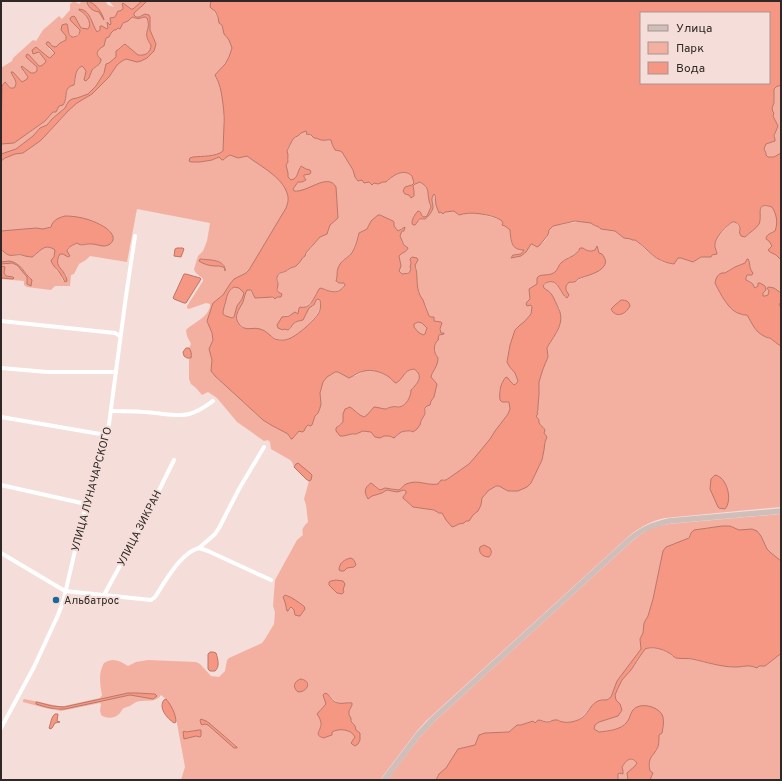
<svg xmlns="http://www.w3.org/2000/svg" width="782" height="781" font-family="Overpass,sans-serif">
<rect width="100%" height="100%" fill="#f5ded9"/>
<!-- green -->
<g fill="#f3b0a1" fill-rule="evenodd">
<path d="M 82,1 L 105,1 L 108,5 L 114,7 L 109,1 L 142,1 L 133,9 L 123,7 C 123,11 116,16 112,18 L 111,24 L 110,25 L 107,23 L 108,28 L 107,29 L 105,29 L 102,26 L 100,30 L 96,32 L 91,18 L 87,12 L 84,13 L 89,20 L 90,26 L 88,29 L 81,28 L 77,20 L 71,21 L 80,30 L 80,32 L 77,35 L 72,37 C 69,34 68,31 68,26 L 66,36 L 66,40 L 60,43 L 56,47 L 54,47 L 49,42 L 49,49 L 55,53 L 50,58 L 48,57 L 36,47 L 32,50 C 40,53 41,54 46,61 L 45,63 L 41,66 L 39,66 L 29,55 L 34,64 L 37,67 L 37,71 L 34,73 L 31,73 L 24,67 L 23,71 L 28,77 L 27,79 L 21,82 L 11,74 C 14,78 18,83 14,88 C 10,89 9,87 6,83 L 3,85 L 1,90 L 1,68 L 12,61 L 13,58 L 33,40 L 36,41 L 43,30 L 59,16 L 62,19 L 70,10 L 70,4 C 73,1 76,2 79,4 Z"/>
<path d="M 147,1 L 211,1 L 211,7 L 212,9 L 214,11 L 222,25 L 226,37 L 229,40 L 232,48 L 229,57 L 215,77 C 223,86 224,111 224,123 C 225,132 223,141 223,151 C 216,157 202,156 193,157 L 212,160 L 219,157 L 222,160 L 225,159 L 227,156 L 230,155 L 238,158 L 247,156 C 260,165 282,177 287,193 C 289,198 288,203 286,208 L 249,270 L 246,273 L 234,279 L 230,284 L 223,295 L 213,303 L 207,321 L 212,333 L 213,340 L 209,349 L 212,360 L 211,371 L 215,376 L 263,420 L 280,430 L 288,434 L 290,439 C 295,437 295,435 298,432 C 301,429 308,425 312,425 L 315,416 L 318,413 L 321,404 L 320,393 L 323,382 L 327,377 L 335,372 L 338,372 L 346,376 L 355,376 L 364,371 L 377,371 L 390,377 L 392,380 L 396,383 C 404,379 403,370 414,369 C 424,376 418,383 411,390 C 411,396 407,404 401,406 C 398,407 394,406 391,407 C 389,407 387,408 385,409 L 382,408 L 372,409 L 367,415 L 364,417 C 358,415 355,410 349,407 L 345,409 L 343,417 L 343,422 L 338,425 L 343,436 L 347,435 L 356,434 L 363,431 L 368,431 L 384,436 L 389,436 L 392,438 L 396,437 L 401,432 L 409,430 L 412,431 L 420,425 C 421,421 423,419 425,415 C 426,412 425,409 427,406 L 430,405 L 431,401 L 434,397 L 437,384 L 431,377 L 438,358 C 437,356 435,355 435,352 C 434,346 437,337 442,333 L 440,331 L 442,324 L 438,321 L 434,321 L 434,318 L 431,317 L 429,316 L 426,306 L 421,299 L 418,290 L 416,278 L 417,269 L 415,265 L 410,259 C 411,269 413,272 402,274 L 399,271 L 400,263 L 399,256 L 401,253 L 407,249 L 400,236 L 402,231 L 404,231 L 405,230 L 404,228 L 401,228 L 400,230 L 398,231 L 394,226 L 393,221 L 380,215 L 371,221 L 367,229 L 359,233 L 352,253 L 343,260 L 336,282 L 339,283 L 344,283 L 344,286 C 339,292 332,293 325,289 L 316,294 L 313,300 L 305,307 L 299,308 L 298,314 C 293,313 289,316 284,316 L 280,321 L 278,328 C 279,328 287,330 288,330 C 292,330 292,321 301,320 L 309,308 L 314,306 L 316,300 L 318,299 C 330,309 297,337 288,339 C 284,340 277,340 273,337 C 262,334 233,330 237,314 C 238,309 241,306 243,302 C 244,299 245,294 247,290 L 250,290 L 254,296 L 258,298 C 263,297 271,296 275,299 L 281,293 L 278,292 C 277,288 278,286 278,282 C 277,272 280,275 287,271 C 293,267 299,264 301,258 L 304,257 L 320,237 L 328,232 L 330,225 L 338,218 L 336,193 L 334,184 L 328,181 C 318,184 304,193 294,191 L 293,189 L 298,182 L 305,181 L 306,180 L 304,177 L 306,174 L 309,174 L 310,170 L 306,169 L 302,166 L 299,167 C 298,173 298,179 291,180 L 288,177 L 288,173 L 286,165 L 288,162 L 287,152 L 291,145 L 291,141 L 301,133 L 306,131 L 307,133 L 306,134 C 311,136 315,138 320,139 C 324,140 327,139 331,140 L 332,144 L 337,151 L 340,151 L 342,152 L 353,170 L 357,180 L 362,180 L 364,183 L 369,182 L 372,185 L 374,183 L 381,183 L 383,182 L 386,182 C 393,175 404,168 412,176 L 414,183 L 405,194 L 414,196 L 414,191 L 413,186 L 415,184 L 420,182 C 430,189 427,191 429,200 C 429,203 431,205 431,207 L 427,216 L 424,217 L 422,216 L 421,215 L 414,215 L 413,219 L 416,224 L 418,221 L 422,218 L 425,219 C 436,210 429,205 433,194 L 434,194 L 436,205 L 441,212 L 454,211 L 457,213 C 464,213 471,214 478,213 L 501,220 L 503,223 L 510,230 L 511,242 L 520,250 L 524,250 L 521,254 L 514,254 L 512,258 C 517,256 521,256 525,253 C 527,250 528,247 530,244 L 532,244 L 537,247 C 541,244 545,241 548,236 C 550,233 548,230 551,227 C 553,225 557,225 560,225 C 573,222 591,218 601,229 L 615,231 L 624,238 L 635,240 L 652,255 L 662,262 L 674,264 L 678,258 L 681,258 L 693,262 C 696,260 699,258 702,257 C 708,256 712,258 717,252 L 714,245 L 717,238 L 732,222 L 734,221 L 736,222 L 745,237 C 749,233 755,230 757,225 C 762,215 754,201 772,207 C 777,215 778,223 775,232 L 769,234 L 766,239 L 769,241 L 772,246 L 771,248 C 773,253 777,255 780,259 L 781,259 L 781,293 L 774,288 L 769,291 L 768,295 L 765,296 L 763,296 L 763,293 L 766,290 L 758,286 L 755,288 L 752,282 L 746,280 L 746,279 L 750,270 L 749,261 L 746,260 L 745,263 L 735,267 L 725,273 L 721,273 L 719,291 L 724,300 L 733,310 L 741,314 L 747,315 C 752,323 755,332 764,336 C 765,337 768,338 770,338 C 774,341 777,344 781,346 L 781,507 L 665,518 C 651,521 640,527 629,536 L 427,720 L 417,731 L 380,780 L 186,780 L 185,779 L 181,780 L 185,767 L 176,718 L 168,701 L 161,695 C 155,704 145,699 136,702 C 134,703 132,705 130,706 C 128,707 126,707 124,708 C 122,709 121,712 120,713 C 115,719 106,719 101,715 L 100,710 L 101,704 L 100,703 L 61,711 L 45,708 L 23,702 L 23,700 L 24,699 L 59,706 L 64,706 L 100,698 L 102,695 C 100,684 98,673 104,663 C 113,657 120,661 128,666 L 136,662 L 148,660 L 196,662 L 200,664 L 211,676 L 219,677 L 225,671 L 227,660 L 229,658 L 262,643 L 265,639 L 274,624 L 275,612 L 273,606 L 275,580 L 297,540 L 303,535 C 301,529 304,526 308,522 L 306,505 L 304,499 L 309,481 L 294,467 L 292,462 L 290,460 L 271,449 L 270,442 L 268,440 L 264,441 L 237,422 L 217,398 L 208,392 L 202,395 L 196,388 L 191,384 L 189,379 L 189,359 L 191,358 L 190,349 L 189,348 L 191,344 L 187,336 L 186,330 C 194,322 210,317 210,304 L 206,303 L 189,309 L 187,308 L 187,306 L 203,281 L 203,279 L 195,272 L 194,269 L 198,256 L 203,251 L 207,241 L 210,223 L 137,209 L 127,262 L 90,256 L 86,260 L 79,264 L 74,274 L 71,275 L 70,286 L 55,286 L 51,290 L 27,287 L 24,285 L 24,281 L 1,279 L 1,278 L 11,279 L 13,278 L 13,277 L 6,276 L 4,273 L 5,267 L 1,266 L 1,264 C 4,263 8,262 11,263 C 18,263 25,273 28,279 L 31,279 L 30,278 L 18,264 C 12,260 8,261 1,262 L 1,249 C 9,258 25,255 36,255 C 40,248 48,245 55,250 L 54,258 L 56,270 L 60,273 L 63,281 L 67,276 C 61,269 54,263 60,254 L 63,254 L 68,257 L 70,256 L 67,251 C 69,248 73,243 77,243 C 84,244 77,245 84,245 C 86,245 88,243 91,244 C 95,244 100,245 104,246 L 102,225 L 94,222 L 77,217 L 43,229 L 36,228 L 1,231 L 1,161 L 5,158 L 15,154 L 23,153 L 40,141 L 45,136 L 68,111 L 77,103 L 92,94 L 109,77 L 117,65 L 122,61 L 126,59 L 147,58 L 156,44 L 150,30 L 150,17 L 142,15 C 139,17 137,18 134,15 L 134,13 L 142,6 ZM 596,247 L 599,253 L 602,268 C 595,272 576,283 569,282 L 566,286 L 566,290 L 568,292 L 562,293 L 558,286 L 552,281 L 546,283 L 543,286 L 544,288 L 547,290 L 556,303 L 560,309 L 558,330 L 547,348 L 548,357 L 543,369 L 539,382 L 539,394 L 538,406 L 538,410 L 537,412 L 536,416 L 539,420 C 538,425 542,426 545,430 L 544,432 L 546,440 L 545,442 L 544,450 L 542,460 L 531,483 L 518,491 L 508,491 L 499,486 L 496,486 L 491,489 L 488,491 L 482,498 L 481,505 L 470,519 L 459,524 L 444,517 L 442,513 L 439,513 L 434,510 L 413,507 L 405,500 L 404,495 L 406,493 L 406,491 L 403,490 L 397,492 L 387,490 L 385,490 L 382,493 L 372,496 L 375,485 L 380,490 L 390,488 L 399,490 L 402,488 L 426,483 L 434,485 L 438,484 L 443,479 L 446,480 L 469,464 L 482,450 L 490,439 L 495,431 L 508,414 L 510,409 L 509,402 L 506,402 L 500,400 L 499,390 L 510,381 L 514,385 L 516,384 L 518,381 L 515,373 L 509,366 L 507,362 L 510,345 L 513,338 L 520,325 L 524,322 L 531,314 L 532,307 L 529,301 L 530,299 L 529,289 L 537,284 L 541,275 C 545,275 550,275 554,273 C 557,271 558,266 561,263 C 566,257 575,256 579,250 L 590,252 L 595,250 ZM 200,259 L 220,262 L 223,264 L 226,269 L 222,266 L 215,266 ZM 285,595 C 292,597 297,602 304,605 L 305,608 L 301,615 L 295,615 L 294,610 L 290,608 L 289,611 C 285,606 285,601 285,595 ZM 128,693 L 137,693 L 155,694 L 153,699 L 130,695 L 65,709 L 56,710 L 36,704 L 37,702 L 52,706 L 64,707 ZM 330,695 C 334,703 342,705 350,702 L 352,705 C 343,719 355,719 356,730 L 360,733 L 352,744 L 351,743 L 355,737 C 352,731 341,727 335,730 C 331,732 327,736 324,738 C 321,729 319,720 320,710 L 326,704 L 325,702 ZM 206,721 L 237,746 L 236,748 L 208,725 L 205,724 L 202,725 ZM 199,730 L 201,731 L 200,737 L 196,736 L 184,731 L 186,732 Z"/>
<path d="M 133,17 C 138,20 140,18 145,17 L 147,18 C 152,31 141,31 151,45 C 151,53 145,56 138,55 L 125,44 C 121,46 120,49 116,51 L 116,57 L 109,63 L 96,86 L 88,94 L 77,98 L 72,99 L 67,104 L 66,107 L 52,119 L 47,125 L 40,128 L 33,136 L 16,149 L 1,154 L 1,144 L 27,134 L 45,121 L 66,98 L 66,90 L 68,87 L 75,83 C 76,77 75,69 82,66 C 87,69 86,73 84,78 L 86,81 L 89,78 L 92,70 L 98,66 L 98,57 L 97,54 L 99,48 L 104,46 L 106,38 L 109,37 L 111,33 L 114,30 L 121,25 L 123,23 L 128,21 L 131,18 Z"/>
<polygon points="780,85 781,85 781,153 774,157 768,157 766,155 764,149 766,144 773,142 778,126 774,120 772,112 772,108 774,103 774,89"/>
<path d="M 234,287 L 239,288 L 244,292 C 242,301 236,308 234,317 L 232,318 L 226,316 L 223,313 C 223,311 224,308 225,306 C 227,298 226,292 234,287 Z"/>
<polygon points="418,322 422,323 427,328 425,334 423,336 418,332 414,327 414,324"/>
<path d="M 781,514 L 781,561 L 771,553 L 767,549 L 761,536 L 744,530 L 739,530 L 730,526 L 706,528 L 691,533 C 687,542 681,542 672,544 L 661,561 L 653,599 L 648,616 L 644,623 L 643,633 L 640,639 L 641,649 L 617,681 L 611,697 L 607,700 C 588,697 586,727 563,722 C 561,722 559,720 557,720 C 551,719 549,723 542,720 L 535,723 L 533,721 L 521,725 L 517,725 L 509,732 L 485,733 L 477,740 L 475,745 L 458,749 L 446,768 L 439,774 L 436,780 L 387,780 L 420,737 L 435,721 L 631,542 L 640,535 L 648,530 L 655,527 L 669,524 Z"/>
<path d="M 648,648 L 660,649 L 669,653 L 675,658 L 690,659 L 716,665 L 735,667 L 745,666 L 751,666 L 756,668 L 759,666 L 772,660 L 781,654 L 781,780 L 650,780 L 653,774 L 650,771 L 649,760 L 651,756 L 657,750 L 659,745 L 659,735 L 631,713 C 630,715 629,720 627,722 C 621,730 608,731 599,732 L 594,729 L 595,725 L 599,722 L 618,716 L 620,704 C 617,701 614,699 615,694 C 617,684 625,677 631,670 C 636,664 641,657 645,649 Z"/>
<path d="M 628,759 C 631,760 635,760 637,763 C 631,772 628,768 628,780 L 618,780 L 617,776 L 618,774 L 623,771 L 622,768 L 625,761 Z"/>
</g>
<!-- water -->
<g fill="#f69783" stroke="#bb7667" fill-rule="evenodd">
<path d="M 88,1 C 96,4 102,12 104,20 L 99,12 C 93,11 90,9 87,3 Z"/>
<path d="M 142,1 L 147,1 L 142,6 L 134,13 L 134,15 L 136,17 L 139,17 L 145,14 L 149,15 L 150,17 L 150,30 L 156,44 L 154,51 L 147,58 L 141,61 L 137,62 L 126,59 L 122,61 L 117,65 L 109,77 L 92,94 L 77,103 L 68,111 L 45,136 L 40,141 L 23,153 L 15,154 L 5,158 L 1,161 L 1,154 L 16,149 L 33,136 L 40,128 L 47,125 L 52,119 L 65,108 L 67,104 L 69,101 L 72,99 L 77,98 L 88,94 L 96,86 L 104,73 L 106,64 L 109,63 L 116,57 L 116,51 C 120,49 121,46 125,44 L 138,55 C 145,56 151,53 151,45 C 141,31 152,31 147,18 L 145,17 C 139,18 139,20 133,17 L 131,18 L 128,21 L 123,23 L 120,29 L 118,28 L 116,30 L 114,30 L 111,33 L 109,37 L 106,38 L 104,46 C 98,49 94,54 101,59 C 101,65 96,66 92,70 L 89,78 L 86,81 L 84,80 L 86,71 L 84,68 L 82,66 C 74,70 76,78 74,85 C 62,88 69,96 63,105 L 59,106 L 56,112 L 53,112 L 45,121 L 14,143 L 1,144 L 2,86 L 5,82 C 9,85 8,89 14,88 C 19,82 13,78 11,72 L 13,72 L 22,82 L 27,79 L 28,77 L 21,67 L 22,66 L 31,73 L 34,73 L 37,71 L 37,67 L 26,57 L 26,56 L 27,54 L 29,55 L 39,66 L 41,66 L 45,63 L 46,61 L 39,52 L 33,54 L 32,50 L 36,47 L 48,57 L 50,58 L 55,53 L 46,44 L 47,42 L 49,42 L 52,46 L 56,47 L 60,43 L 66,40 L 66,36 L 61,30 L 62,25 L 65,24 L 67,24 C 69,29 67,34 72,37 C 76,37 80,35 80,30 L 71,21 L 70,19 L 71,17 L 74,16 L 75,17 L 81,28 L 88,29 C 93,22 85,13 79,10 L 79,9 C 91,10 91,23 97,32 L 100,30 L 100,26 L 102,26 L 107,29 L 108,28 L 107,22 L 110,25 L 111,24 L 110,18 L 115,17 L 118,11 L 120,11 L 123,9 L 123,7 L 122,4 L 123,3 L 131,9 L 133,9 Z"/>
<path d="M 211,1 L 781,1 L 781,85 L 776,87 L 774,89 L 774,103 L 772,108 L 773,112 L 774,113 L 773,116 L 778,126 L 774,136 L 775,139 L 775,141 L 766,144 L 764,149 L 766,153 L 766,155 L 768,157 L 774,157 L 781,153 L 781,259 L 780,259 L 776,255 L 770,252 L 768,250 L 772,246 L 769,241 L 766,239 C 766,234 772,233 775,231 C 778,223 777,215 772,207 C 754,201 763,215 759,224 C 756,229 749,233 745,237 L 741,236 L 740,234 C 739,233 740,231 740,229 C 740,225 736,221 732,222 C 727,226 715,237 715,244 C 714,247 717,251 717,254 L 712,255 L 711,257 L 701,257 L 693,262 L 681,258 L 678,258 L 674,264 C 653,261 651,251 635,240 L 632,240 L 631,239 L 624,238 L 615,231 L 601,229 C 597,225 594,226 591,223 L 575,221 L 553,226 L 549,230 L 548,235 L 539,246 L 537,247 L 532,244 L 531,244 L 526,252 L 521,256 L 511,258 L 513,255 L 521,254 L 524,250 C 511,250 511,241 510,230 L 505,226 L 502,225 L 503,223 L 501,220 C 490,214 470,211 459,215 L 454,211 L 445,212 L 443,214 L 441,212 L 439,213 L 436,205 L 435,195 L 434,194 C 430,200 433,201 433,208 C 432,212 428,217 425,219 C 417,218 420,220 415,225 L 413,225 L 412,223 C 412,219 415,214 418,211 C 422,212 420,213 422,216 L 424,217 L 427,216 L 431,207 C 431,205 429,203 429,200 C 427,191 430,188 420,182 L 415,184 L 413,186 L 414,191 L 414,196 L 411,198 L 409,195 L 405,194 L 403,191 L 405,187 L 412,185 L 414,183 L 412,176 C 404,168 393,175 386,182 L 383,182 L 378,184 L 374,183 L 372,185 L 369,182 L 364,183 L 362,180 L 358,181 L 355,177 L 353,170 L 342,152 L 340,151 L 335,150 L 332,144 L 331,140 C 328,139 325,141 321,140 C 318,139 317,138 314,138 L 311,135 L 306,134 L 307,133 L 306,131 L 301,133 C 299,136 296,136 293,139 C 291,142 289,148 287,151 C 289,155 287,159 288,162 L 286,165 L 288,173 L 288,177 L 291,180 C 299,178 297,171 301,166 L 306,169 L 310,170 L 311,172 L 310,174 L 304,175 L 304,177 L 306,180 L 302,182 L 298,182 L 293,189 L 294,191 C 307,193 328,172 336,187 L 338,218 L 330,225 L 327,234 L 320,237 L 306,253 L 305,256 C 301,258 301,262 297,265 C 294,268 295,266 291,268 C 290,268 288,270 286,271 C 283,273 278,272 277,278 C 277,282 278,281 278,285 C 277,291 276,291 282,294 L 281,297 L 277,297 L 275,299 L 273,297 L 255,298 L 251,290 L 247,290 C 245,294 244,298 243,302 C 239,310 233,316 239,324 C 241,326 242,327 244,328 C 249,330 255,327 260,329 C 267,331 270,336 275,339 C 278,340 281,340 284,340 C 293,340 313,322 318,314 C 321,310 321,304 320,300 L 318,299 L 316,300 L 314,305 L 309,308 L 303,320 C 299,321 296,321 293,324 C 291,327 291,328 288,330 L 284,329 L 283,330 L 278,328 L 277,325 L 282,317 L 289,316 L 295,312 L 298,314 L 299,308 L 300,307 C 310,310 315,296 319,289 L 321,288 C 331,292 338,295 345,285 L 344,283 L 339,283 L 336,281 C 338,276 336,271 339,266 C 342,260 347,258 351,254 C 354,251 358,238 359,233 L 367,229 L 371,221 L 378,215 L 380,215 L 393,221 L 394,222 L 394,226 L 398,231 L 405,227 L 404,231 L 402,231 L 400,236 L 404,245 L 408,248 C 407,252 401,253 399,256 L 401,266 L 399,271 L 402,274 L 409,273 L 411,269 L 410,267 L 411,263 L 410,259 L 412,257 L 417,258 L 418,260 L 415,265 C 419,276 414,289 423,300 L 429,316 L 431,317 L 434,317 L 434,321 L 441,322 L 442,323 L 440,329 L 441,333 L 444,333 L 444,334 L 439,335 L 438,339 L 439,339 C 433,344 433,352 438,358 C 438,367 432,371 431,377 L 437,384 L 434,397 L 431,401 L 430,405 L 427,406 L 425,408 L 425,414 L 421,421 L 420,425 L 417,429 L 413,432 C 411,430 405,431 401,432 L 394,438 L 389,436 L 384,436 L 380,438 L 375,437 L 371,432 L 363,431 L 356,434 L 352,434 L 343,436 L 340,436 L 336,431 L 336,428 L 343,422 L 343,414 L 345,409 L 350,407 C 355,410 358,415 364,417 L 367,415 L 374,407 C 378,407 382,409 386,409 C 388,408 390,407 392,407 C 394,406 397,407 399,407 C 406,406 411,397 411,390 C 418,383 424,376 414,369 C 403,370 404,379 396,383 C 393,382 392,379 389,377 C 382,372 372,369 364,371 C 358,372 354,376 349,378 L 338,372 L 335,372 L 327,377 L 323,382 L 320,393 L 321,404 L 320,408 L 318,413 L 315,416 L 312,425 L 310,426 L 308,425 L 306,427 L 304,431 L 302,432 L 299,431 L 292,439 L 291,439 L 288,434 L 271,425 L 263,420 L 215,376 L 211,371 L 212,360 L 209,349 L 213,340 L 212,333 L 207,321 L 213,303 L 223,295 L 230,284 L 234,279 L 246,273 L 249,270 L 286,208 C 288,203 289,198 287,193 C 282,177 260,166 247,156 L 238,158 L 230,155 L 228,156 L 223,160 L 222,160 L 219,157 L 212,160 L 200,162 L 191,162 L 189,161 L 190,158 L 193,157 C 202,156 216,157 223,151 C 223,142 224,134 224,125 C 225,117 222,91 219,84 C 218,80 216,78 215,75 L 225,64 L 229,57 L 232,48 L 229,40 L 224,34 L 222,25 L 219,23 L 218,17 L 215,11 L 212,9 L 210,7 ZM 641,13 L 769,13 L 769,83 L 641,83 ZM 234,287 L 239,288 L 244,293 L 242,299 L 237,306 L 234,317 L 232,318 L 226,316 L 223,314 C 223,310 224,308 225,304 C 227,297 227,291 234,287 ZM 418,322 L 422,323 L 427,328 L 425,334 L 423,335 L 418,332 L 414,327 L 414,324 Z"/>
<path d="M 65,216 C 77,216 90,219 101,225 C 107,228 119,237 110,244 C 109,245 106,246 104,246 C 100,246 96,244 92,244 C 86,243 82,247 77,243 C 73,245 68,247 67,251 L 70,256 L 68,257 L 63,254 L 60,254 C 52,267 66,269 67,281 L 65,282 C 63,279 62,276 60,273 C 57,269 53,266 51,261 L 52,259 L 54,257 L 55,250 C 44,242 39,253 32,257 C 29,257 25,256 22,255 C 12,254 10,259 1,249 L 1,231 L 36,228 L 43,229 L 51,227 C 53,220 58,218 65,216 Z"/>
<path d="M 597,246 L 599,253 L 602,254 C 605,258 607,262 604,266 C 600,273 585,276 578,279 C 576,281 576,282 573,282 C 572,283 571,282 569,282 L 566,286 L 566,290 L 569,295 L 567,298 C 560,294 559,279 548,282 C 544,284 546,282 543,286 L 544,288 C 553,294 552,295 557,305 C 567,323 555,333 547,348 L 548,357 L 543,369 L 539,382 L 539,394 L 538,406 L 538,410 L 537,412 L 538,414 L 536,416 L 539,420 C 538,425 543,426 545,430 L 544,433 L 547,437 L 545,442 L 544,450 L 542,460 L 531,483 L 527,487 L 518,491 L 508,491 L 499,486 L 496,486 L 491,489 L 488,491 L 482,498 L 481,505 L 478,511 L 473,515 L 469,521 L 466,521 L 464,523 L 459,524 L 455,526 L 452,527 L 446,520 L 442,513 L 439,513 L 434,510 L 413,507 L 403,498 L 403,497 L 406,493 L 406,491 L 404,490 L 397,492 L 387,490 L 385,491 L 382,493 L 372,496 L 368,499 C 364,492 364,488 371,483 L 380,490 L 385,488 L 399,490 C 402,488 403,486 406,484 C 418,479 427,486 438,484 L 441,480 L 446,480 L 449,478 L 469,464 L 476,456 L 490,439 L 495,431 L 508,414 L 510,409 L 509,402 L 502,402 L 500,400 C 499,392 500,384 506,377 L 508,378 L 510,381 L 514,385 L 516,384 L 518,381 L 515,373 L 509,366 L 507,362 L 510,345 L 515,330 L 520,325 L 524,322 L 531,314 L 532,307 L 531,305 L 527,306 L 526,304 L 527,302 L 530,299 L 529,289 L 537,284 L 537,278 L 539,276 C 544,274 550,276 555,272 C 558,270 558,265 562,262 C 568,257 577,256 580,248 L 583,248 C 587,251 590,252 595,250 Z"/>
<polygon points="177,248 183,248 184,249 181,257 174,256 175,249"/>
<path d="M 200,259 C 208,260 226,259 225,271 L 225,268 C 221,266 220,266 215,266 C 210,266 203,264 199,261 Z"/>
<path d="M 747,259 L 748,259 C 751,264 748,267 753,273 L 752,275 L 747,275 L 746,278 L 746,280 L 752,283 L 755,288 L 758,286 L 758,283 L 760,283 L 765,286 L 766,290 L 763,293 L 763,296 L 765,296 L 768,295 L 769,291 L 767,288 L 769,287 L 774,288 L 781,293 L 781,303 L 779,304 L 781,308 L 781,346 C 777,344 774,341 770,338 C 768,338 765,337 764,336 C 755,332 752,323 747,315 C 745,315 743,315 741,314 C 729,312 720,293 715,283 C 716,277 719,272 725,273 L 735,267 L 745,263 Z"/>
<path d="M 9,261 C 21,262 24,274 32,280 L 31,286 L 27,284 L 27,277 L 17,265 L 12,263 L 1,264 L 1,262 Z"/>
<polygon points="1,266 5,267 4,273 6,276 13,277 14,278 13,279 1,278"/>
<polygon points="184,274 186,274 200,278 201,279 186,303 184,303 174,299 173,298"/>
<path d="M 621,300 C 626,300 629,301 630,306 C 626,314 616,319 611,309 L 615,305 Z"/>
<path d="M 186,348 L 189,348 C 191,350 192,355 191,358 L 187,358 L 184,356 L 183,352 Z"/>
<polygon points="298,463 310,473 312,475 311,480 309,481 306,479 294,467 296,464"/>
<path d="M 715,475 C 727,477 733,500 725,509 L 719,508 L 718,507 L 710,489 L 711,479 Z"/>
<path d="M 722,526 L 730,526 L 739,530 L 752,529 L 757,531 L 761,536 L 767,549 L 771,553 L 781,561 L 781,654 L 779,655 L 765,666 L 759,666 L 757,668 C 747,664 745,667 735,667 C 721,667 706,662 692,659 C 687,658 681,659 676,658 C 673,657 672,654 669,653 C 663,649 652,646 645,649 L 631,670 L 622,680 L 618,688 L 615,695 L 616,700 L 620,704 L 622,710 L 618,716 L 599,722 L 595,725 L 594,729 L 599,732 C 608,731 621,730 627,722 C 631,717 630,710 637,707 C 645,703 661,708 663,717 C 664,722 663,728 662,733 L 659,735 C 659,739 659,743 658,747 C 653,757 647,757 650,771 L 653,773 L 650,780 L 628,780 L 627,773 L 635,766 L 637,763 C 630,755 626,761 622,767 L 623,771 L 623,774 L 619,773 L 618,774 L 618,780 L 436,780 L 439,774 L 446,768 L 458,749 L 475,745 L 479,735 L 485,733 L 509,732 L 517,725 L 521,725 L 533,721 L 535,723 L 538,720 C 541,720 545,722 547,722 C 551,722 553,719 557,720 C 559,720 560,722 563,722 C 567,723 573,722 578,720 C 591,714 590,698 607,700 L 611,697 L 617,681 L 641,649 L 640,639 L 643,633 L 644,623 L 648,616 L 653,599 L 663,551 L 666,547 L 689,538 L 691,533 L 694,530 Z"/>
<path d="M 484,545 L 490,548 C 492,552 492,553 489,557 C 483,557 478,553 480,547 Z"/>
<path d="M 351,558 C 354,559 355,562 356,565 L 354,567 L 347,568 L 344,571 L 341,571 L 339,570 C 339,563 345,559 351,558 Z"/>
<polygon points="336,580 343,581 345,584 343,590 344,592 342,594 337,593 329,585 329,582 331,581"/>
<path d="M 285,595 C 292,597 298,602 304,606 L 305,609 L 300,616 L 299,616 L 295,615 L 294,610 L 291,607 L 290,608 L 288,611 L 287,611 L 285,602 L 283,597 Z"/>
<path d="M 210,652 L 213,652 L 216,653 C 218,659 220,667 215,671 L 210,671 L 208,669 L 208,654 Z"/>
<path d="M 301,679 C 312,681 308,692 298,692 C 292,687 294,681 301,679 Z"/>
<path d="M 128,693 L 137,693 L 155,694 L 157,696 L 153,699 L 130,695 L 65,709 C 54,710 46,707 36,704 L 36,702 L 37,702 L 52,706 L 64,707 Z"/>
<path d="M 325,693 C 331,695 330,699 335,702 C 343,705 345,702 352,703 L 352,705 L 349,711 L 349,715 L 351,718 L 351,721 L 355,726 L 356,730 L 360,733 L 360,740 L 358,744 L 355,746 L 352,744 L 351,743 L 355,737 C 351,729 339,728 332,732 L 332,735 L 326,737 L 324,738 C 313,735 321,731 321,724 C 321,720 319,717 317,714 L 326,704 L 323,695 Z"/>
<path d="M 166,699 C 171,705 176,714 176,722 L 174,723 C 167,718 158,708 164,700 Z"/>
<path d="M 55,714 L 58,714 L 57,721 L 60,722 L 55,723 L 52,728 L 50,729 L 49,728 C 51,723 51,717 55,714 Z"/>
<polygon points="201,719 206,721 209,723 237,747 237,748 234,748 208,725 205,724 202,725 201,724 200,720"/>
<polygon points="199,730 201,730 201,736 200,737 196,736 184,739 183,732 184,731 186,732"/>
</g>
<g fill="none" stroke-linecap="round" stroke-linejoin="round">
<!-- street -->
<g stroke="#fff" stroke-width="4">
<polyline points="1,321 115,333 120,336"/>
<polyline points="1,368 47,372 116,372"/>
<path d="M 111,411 C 126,411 140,411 155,413 C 166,414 177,417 189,414 C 198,412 206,406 213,401"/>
<polyline points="1,417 106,435"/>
<polyline points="1,485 86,504"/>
<polyline points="199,548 208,551 271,580"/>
<path d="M 1,553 L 65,591 L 151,600 L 155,597 C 165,582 181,552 199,548 L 215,534 L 219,528 L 239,489 L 264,447"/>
<polyline points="104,595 139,531 174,460"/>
<polyline points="1,728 34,667 58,615 63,602 86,504 100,459 109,424 126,296 135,236"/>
</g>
<!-- secondary -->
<path stroke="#cfbeb9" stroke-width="5.5" d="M 384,780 L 418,735 L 433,719 L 629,540 C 642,529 652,525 669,521 L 781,511"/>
</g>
<!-- markers -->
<circle fill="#1a689a" stroke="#f5ded9" stroke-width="1.5" cx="56" cy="600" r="4"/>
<g text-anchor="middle" stroke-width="4" stroke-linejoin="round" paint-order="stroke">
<!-- street labels -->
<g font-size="11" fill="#302826" stroke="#f5ded9">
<text transform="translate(91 489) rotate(-75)" y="4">УЛИЦА ЛУНАЧАРСКОГО</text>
<text transform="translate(139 528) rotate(-63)" y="4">УЛИЦА ЗИКРАН</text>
</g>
<!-- poi labels -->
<g font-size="11" fill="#302826" stroke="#f5ded9" text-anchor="start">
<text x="64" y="604">Альбатрос</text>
</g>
</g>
<!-- border -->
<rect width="782" height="781" fill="none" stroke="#302826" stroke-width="4"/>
<!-- legend -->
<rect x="640" y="12" width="130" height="72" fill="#f5ded9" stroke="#a69591"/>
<rect x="648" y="25" width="20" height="6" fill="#cfbeb9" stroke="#a69591"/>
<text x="676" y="32" font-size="12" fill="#302826">Улица</text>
<rect x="648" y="42" width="20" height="12" fill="#f3b0a1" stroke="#a69591"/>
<text x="676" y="52" font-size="12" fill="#302826">Парк</text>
<rect x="648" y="62" width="20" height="12" fill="#f69783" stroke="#a69591"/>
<text x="676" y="72" font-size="12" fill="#302826">Вода</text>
</svg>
